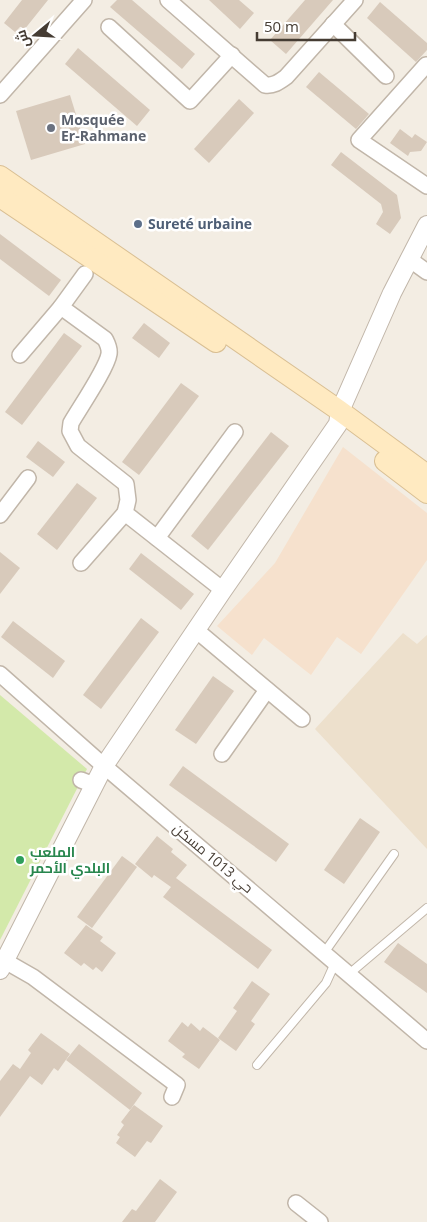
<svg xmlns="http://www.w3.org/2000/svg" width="427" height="1222" font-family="'Open Sans',Cairo,sans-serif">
<rect width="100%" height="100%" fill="#f3ede3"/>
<!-- commercial -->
<polygon fill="#f6e1cd" points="343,447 427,513 427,560 361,654 337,637 311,675 264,638 252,655 217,626 275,563"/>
<!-- education -->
<polygon fill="#ede0cc" points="403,633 417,644 427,635 427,849 315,729"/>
<!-- green -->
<polygon fill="#d3e9aa" points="0,695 87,769 0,940"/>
<!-- building -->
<g fill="#d8cabb">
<polygon points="22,0 48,0 24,30 20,27 15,32 4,23"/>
<polygon points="117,0 132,0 195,54 182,69 110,7"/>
<polygon points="209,0 239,0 254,13 240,29"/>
<polygon points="305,0 333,0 286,54 270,40"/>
<polygon points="380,2 427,43 427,50 416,62 367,18"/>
<polygon points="78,48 150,110 137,126 65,64"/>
<polygon points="319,72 369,114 356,129 306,87"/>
<polygon points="70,95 85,144 31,160 16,111"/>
<polygon points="239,99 254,113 209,163 194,149"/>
<polygon points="400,129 412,138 415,134 427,142 421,151 410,152 408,156 390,143"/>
<polygon points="341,152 397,195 401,218 390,234 376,224 383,212 381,204 331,165"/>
<polygon points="0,234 61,280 49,296 0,259"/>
<polygon points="144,323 170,343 159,358 132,338"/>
<polygon points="64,333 82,346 22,425 5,412"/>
<polygon points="181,383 199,396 139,475 122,462"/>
<polygon points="271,432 289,446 208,550 191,536"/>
<polygon points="38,441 65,462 53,477 26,457"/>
<polygon points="77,483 97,498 57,550 37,534"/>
<polygon points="0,552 20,568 0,594"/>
<polygon points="141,553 194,594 181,610 129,569"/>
<polygon points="141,618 159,632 101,709 83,695"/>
<polygon points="13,621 65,661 53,678 1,637"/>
<polygon points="213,676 234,691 196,744 175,730"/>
<polygon points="183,766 289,844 276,862 169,785"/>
<polygon points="360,818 380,832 344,884 324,870"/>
<polygon points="157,836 173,849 171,852 187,865 176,878 272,950 258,969 163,897 171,887 154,875 152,878 135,864"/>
<polygon points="122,856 137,867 92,928 77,917"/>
<polygon points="86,925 103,937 100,941 116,953 102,972 96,967 93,970 84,963 81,966 64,953"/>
<polygon points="398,943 427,964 427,993 384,962"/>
<polygon points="252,981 270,994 251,1021 255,1024 236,1051 218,1038 237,1011 233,1008"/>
<polygon points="182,1022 188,1027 191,1023 200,1031 203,1027 220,1040 199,1069 182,1057 185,1054 168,1041"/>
<polygon points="41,1033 70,1054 58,1071 54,1068 42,1085 30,1076 0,1117 0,1081 13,1064 20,1069 31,1053 28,1050"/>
<polygon points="79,1044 142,1093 130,1110 66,1060"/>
<polygon points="134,1105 163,1126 151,1143 147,1141 135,1157 116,1143 120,1137 117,1135 124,1125 121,1122"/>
<polygon points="160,1179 177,1192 155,1222 122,1222 132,1209 136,1211"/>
</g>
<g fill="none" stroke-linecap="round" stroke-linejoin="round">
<defs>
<g id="service">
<polyline points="324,953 394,854"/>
<polyline points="349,974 427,908"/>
<polyline points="257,1065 326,983 335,963"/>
</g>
<g id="minor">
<path d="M 168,0 L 265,85 C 274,86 279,82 286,77 L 355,0"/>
<polyline points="333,24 386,76"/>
<polyline points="109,27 190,101 232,55"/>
<polyline points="426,65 359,140 427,186"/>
<polyline points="0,95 84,0"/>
<polyline points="409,259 427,272"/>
<path d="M 85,274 L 61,307 L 105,339 C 107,343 110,348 109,354 C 107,368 79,409 71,423 L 70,431 L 78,446 L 126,484 L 128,500 L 125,513 L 223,590"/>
<polyline points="20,355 61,307"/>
<polyline points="0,515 28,478"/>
<polyline points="157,538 235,432"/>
<polyline points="81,563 125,513"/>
<polyline points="196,630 302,719"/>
<polyline points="0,674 104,766 427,1041"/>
<polyline points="222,754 267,690"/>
<polyline points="81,780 94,785"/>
<polyline points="5,961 33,977 177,1085 172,1097"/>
<polyline points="296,1203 320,1222"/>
</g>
<polyline id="tertiary" points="0,970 104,766 223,590 338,424 340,411 392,293 427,225"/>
<g id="secondary">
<polyline points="0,176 340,411 427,475"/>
<polyline points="0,197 216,342"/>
<polyline points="385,461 427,493"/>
</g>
</defs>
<!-- service casing -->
<use href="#service" stroke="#c1b6a9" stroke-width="10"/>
<!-- minor casing -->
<use href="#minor" stroke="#c1b6a9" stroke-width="18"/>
<!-- tertiary casing -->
<use href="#tertiary" stroke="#c1b6a9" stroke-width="20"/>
<!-- secondary casing -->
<use href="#secondary" stroke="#d9bf93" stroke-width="22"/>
<!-- service -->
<use href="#service" stroke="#fff" stroke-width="8"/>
<!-- minor -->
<use href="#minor" stroke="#fff" stroke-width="15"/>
<!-- tertiary -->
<use href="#tertiary" stroke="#fff" stroke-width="18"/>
<!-- secondary -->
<use href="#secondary" stroke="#ffeac1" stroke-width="20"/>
</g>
<!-- markers -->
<circle fill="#6b7280" stroke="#fff" stroke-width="2" cx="51" cy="128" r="5"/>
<circle fill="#5c6f8a" stroke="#fff" stroke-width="2" cx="138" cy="224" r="5"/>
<circle fill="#2e9e5b" stroke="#fff" stroke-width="2" cx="20" cy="860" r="5"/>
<g text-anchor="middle" stroke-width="5" stroke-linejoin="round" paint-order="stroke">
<!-- worship labels -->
<g font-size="14" font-weight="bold" fill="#5b616d" stroke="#fff" text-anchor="start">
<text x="61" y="125">Mosquée<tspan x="61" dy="16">Er-Rahmane</tspan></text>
</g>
<!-- service labels -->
<g font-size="14" font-weight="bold" fill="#4e5e75" stroke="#fff" text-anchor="start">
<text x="148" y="229">Sureté urbaine</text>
</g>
<!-- leisure labels -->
<g font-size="14" font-weight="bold" fill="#27864d" stroke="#fff" text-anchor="start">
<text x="30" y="857">الملعب<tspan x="30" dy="16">البلدي الأحمر</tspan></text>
</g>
<!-- street labels -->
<g font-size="14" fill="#453c33" stroke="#fff">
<text transform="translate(213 858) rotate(40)" y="5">حي 1013 مسكن</text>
</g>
</g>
<!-- north arrow -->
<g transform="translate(35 35) rotate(252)" stroke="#ffffff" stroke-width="4" paint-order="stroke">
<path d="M0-4L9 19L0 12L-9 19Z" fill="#453c33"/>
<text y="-8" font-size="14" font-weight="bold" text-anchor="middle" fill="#453c33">ش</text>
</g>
<!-- scale -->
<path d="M257 32v8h98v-8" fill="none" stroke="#453c33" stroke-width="2.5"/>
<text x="264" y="32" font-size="15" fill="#453c33" stroke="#ffffff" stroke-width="4" paint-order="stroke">50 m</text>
</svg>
